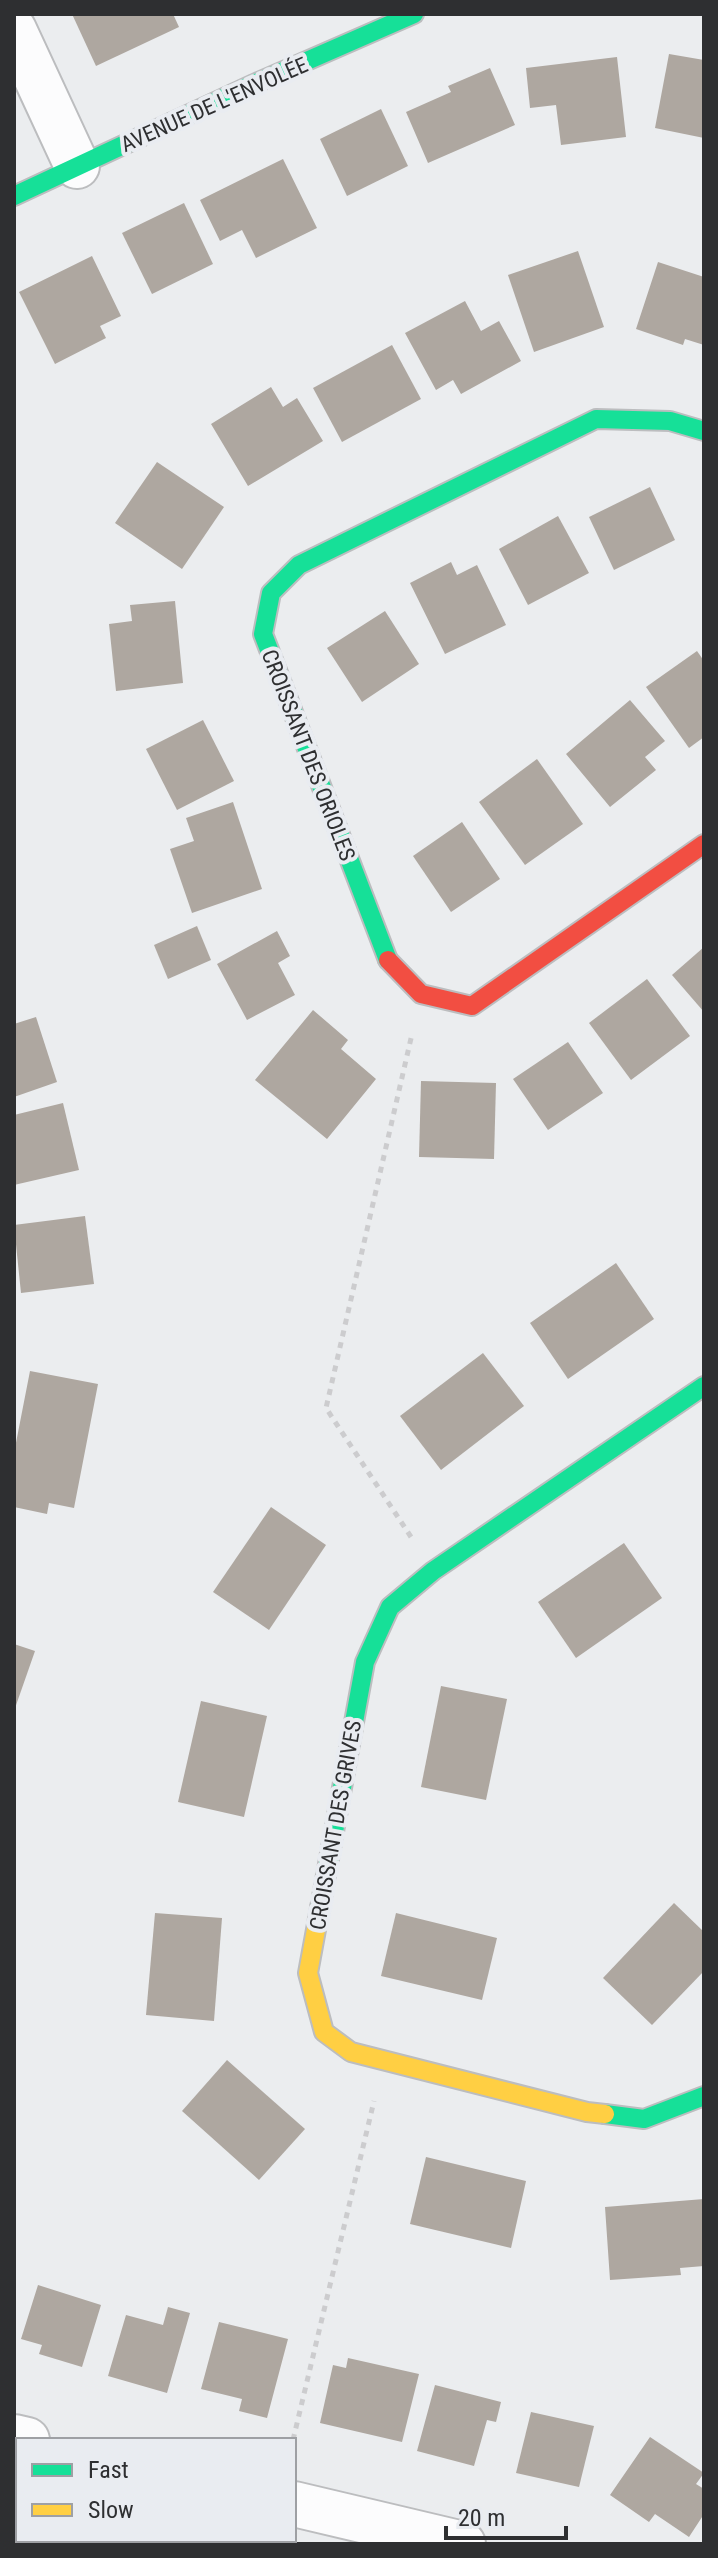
<svg xmlns="http://www.w3.org/2000/svg" width="718" height="2558" font-family="'Roboto Condensed',sans-serif">
<rect width="100%" height="100%" fill="#ebedef"/>
<!-- building -->
<g fill="#aea7a0">
<polygon points="72,14 173,14 179,27 96,66"/>
<polygon points="669,54 704,60 704,138 655,128"/>
<polygon points="617,57 626,137 561,145 556,105 530,108 526,68"/>
<polygon points="490,68 515,125 428,163 406,112 451,92 448,86"/>
<polygon points="381,109 408,166 347,196 320,139"/>
<polygon points="283,159 317,228 256,258 242,230 220,241 200,200"/>
<polygon points="184,203 213,264 152,294 122,233"/>
<polygon points="578,251 604,327 534,352 508,275"/>
<polygon points="92,256 121,316 100,326 106,338 55,364 19,292"/>
<polygon points="658,262 704,277 704,345 685,339 683,345 636,329"/>
<polygon points="465,301 481,331 499,321 521,361 461,394 453,380 436,390 405,333"/>
<polygon points="392,345 421,399 342,442 313,388"/>
<polygon points="271,387 283,407 297,398 323,441 248,486 211,424"/>
<polygon points="157,462 224,507 182,569 115,523"/>
<polygon points="650,487 675,540 614,570 589,517"/>
<polygon points="558,516 589,573 528,605 499,549"/>
<polygon points="451,562 457,575 477,565 506,625 445,654 410,583"/>
<polygon points="175,601 183,683 116,691 109,624 132,621 130,605"/>
<polygon points="385,611 419,664 362,702 327,648"/>
<polygon points="697,651 704,661 704,737 689,748 646,687"/>
<polygon points="630,700 665,741 645,757 656,770 610,807 566,754"/>
<polygon points="203,720 234,781 177,810 146,749"/>
<polygon points="537,759 583,824 525,865 479,802"/>
<polygon points="233,802 262,889 192,913 170,849 194,841 186,818"/>
<polygon points="462,822 500,879 451,912 413,856"/>
<polygon points="197,926 211,960 168,979 154,945"/>
<polygon points="277,931 290,956 278,963 295,995 247,1020 217,964"/>
<polygon points="704,947 704,1012 672,975"/>
<polygon points="647,979 690,1036 631,1080 589,1023"/>
<polygon points="313,1010 348,1040 341,1049 376,1079 327,1139 255,1080"/>
<polygon points="36,1017 57,1082 14,1097 14,1024"/>
<polygon points="568,1042 603,1093 548,1130 513,1079"/>
<polygon points="421,1081 496,1083 494,1159 419,1157"/>
<polygon points="63,1103 79,1170 14,1185 14,1115"/>
<polygon points="85,1216 94,1284 21,1293 14,1225"/>
<polygon points="616,1263 654,1319 568,1379 530,1323"/>
<polygon points="483,1353 524,1406 441,1470 400,1416"/>
<polygon points="30,1371 98,1384 74,1508 49,1503 47,1514 14,1507 14,1453"/>
<polygon points="271,1507 326,1545 269,1630 213,1592"/>
<polygon points="624,1543 662,1598 576,1658 538,1602"/>
<polygon points="14,1644 35,1651 14,1711"/>
<polygon points="441,1686 507,1699 486,1800 421,1787"/>
<polygon points="201,1701 267,1716 244,1817 178,1802"/>
<polygon points="674,1903 704,1932 704,1971 652,2025 603,1978"/>
<polygon points="155,1913 222,1918 214,2021 146,2015"/>
<polygon points="396,1913 497,1938 482,2000 381,1976"/>
<polygon points="227,2060 305,2129 259,2180 182,2111"/>
<polygon points="426,2157 526,2181 511,2248 410,2224"/>
<polygon points="704,2199 704,2266 680,2268 681,2275 610,2280 605,2207"/>
<polygon points="38,2285 101,2305 82,2367 39,2354 42,2345 21,2339"/>
<polygon points="168,2307 190,2313 167,2393 108,2376 126,2315 163,2325"/>
<polygon points="219,2322 288,2339 267,2418 239,2411 242,2399 201,2389"/>
<polygon points="348,2358 419,2374 402,2442 320,2423 333,2365 346,2368"/>
<polygon points="435,2385 501,2402 496,2422 487,2420 474,2466 417,2451"/>
<polygon points="531,2412 594,2426 579,2487 516,2473"/>
<polygon points="650,2437 704,2473 696,2484 704,2489 704,2514 689,2537 655,2514 649,2522 610,2495"/>
<polygon points="14,2523 18,2524 18,2540 78,2540 82,2541 81,2544 14,2544"/>
</g>
<g fill="none" stroke-linecap="round" stroke-linejoin="round">
<defs>
<g id="street">
<polyline points="14,30 77,166"/>
<polyline points="14,2437 27,2440"/>
<polyline points="294,2504 463,2544"/>
</g>
<g id="fast">
<polyline points="14,196 254,84 414,14"/>
<polyline points="388,960 263,634 271,593 299,565 596,419 670,421 704,431"/>
<polyline points="320,1908 365,1662 390,1607 433,1571 704,1386"/>
<polyline points="605,2114 644,2119 704,2096"/>
</g>
<polyline id="slow" points="320,1908 308,1973 324,2032 351,2052 587,2112 605,2114"/>
<polyline id="jam" points="388,960 421,994 472,1006 704,844"/>
</defs>
<!-- street casing -->
<use href="#street" stroke="#bcbdbf" stroke-width="48"/>
<!-- fast casing -->
<use href="#fast" stroke="#bcbdbf" stroke-width="22"/>
<!-- slow casing -->
<use href="#slow" stroke="#bcbdbf" stroke-width="22"/>
<!-- jam casing -->
<use href="#jam" stroke="#bcbdbf" stroke-width="22"/>
<!-- path -->
<g stroke="#ccccce" stroke-width="5" stroke-dasharray="6 6" stroke-linecap="butt">
<polyline points="411,1537 326,1408 412,1034"/>
<polyline points="293,2440 374,2101"/>
</g>
<!-- street -->
<use href="#street" stroke="#fcfcfd" stroke-width="44"/>
<!-- fast -->
<use href="#fast" stroke="#16e098" stroke-width="18"/>
<!-- slow -->
<use href="#slow" stroke="#ffcf43" stroke-width="18"/>
<!-- jam -->
<use href="#jam" stroke="#f24e42" stroke-width="18"/>
</g>
<g text-anchor="middle" stroke-width="8" stroke-linejoin="round" paint-order="stroke">
<!-- street labels -->
<g font-size="22" fill="#2e2f31" stroke="#e9ecf1">
<text transform="translate(214 104) rotate(-24)" y="8">AVENUE DE L'ENVOLÉE</text>
<text transform="translate(309 755) rotate(69)" y="8">CROISSANT DES ORIOLES</text>
<text transform="translate(335 1825) rotate(-80)" y="8">CROISSANT DES GRIVES</text>
</g>
</g>
<!-- border -->
<rect width="718" height="2558" fill="none" stroke="#2e2f31" stroke-width="32"/>
<!-- legend -->
<rect x="16" y="2438" width="280" height="104" fill="#e9ecf1" stroke="#9ea0a4" stroke-width="2"/>
<rect x="32" y="2464" width="40" height="12" fill="#16e098" stroke="#9ea0a4" stroke-width="2"/>
<text x="88" y="2478" font-size="24" fill="#2e2f31">Fast</text>
<rect x="32" y="2504" width="40" height="12" fill="#ffcf43" stroke="#9ea0a4" stroke-width="2"/>
<text x="88" y="2518" font-size="24" fill="#2e2f31">Slow</text>
<!-- scale -->
<path d="M446 2526v12h120v-12" fill="none" stroke="#2e2f31" stroke-width="4"/>
<text x="458" y="2526" font-size="24" fill="#2e2f31" stroke="#e9ecf1" stroke-width="6" paint-order="stroke">20 m</text>
</svg>
